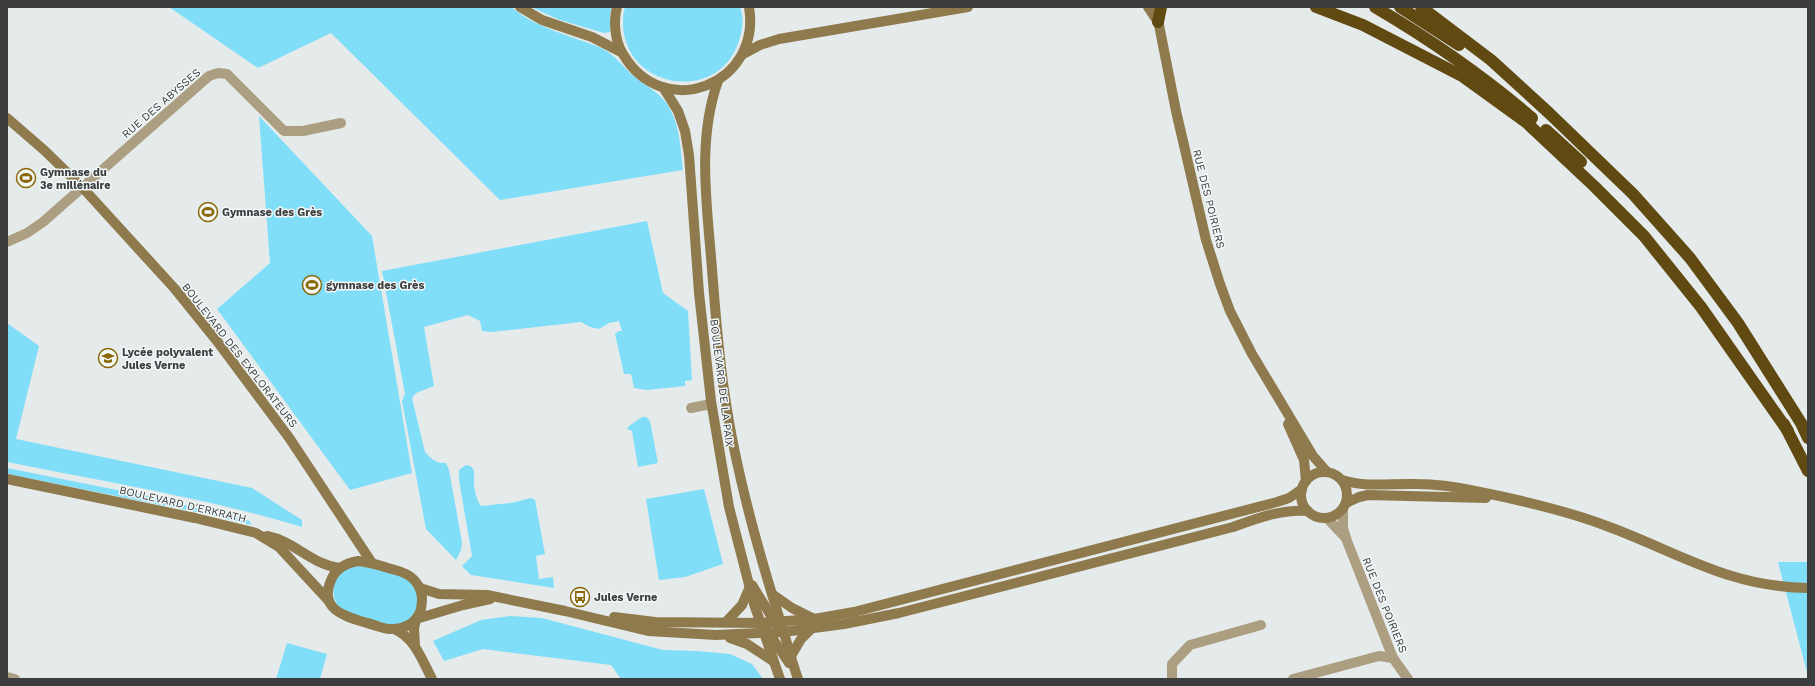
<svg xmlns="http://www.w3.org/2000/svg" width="1815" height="686" font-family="'Work Sans',sans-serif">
<rect width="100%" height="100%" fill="#e5eaeb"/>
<!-- green -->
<g fill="#80def9">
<path d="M 169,7 L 511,7 C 536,28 569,35 599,47 C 613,53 621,64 631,74 C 640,82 651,88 660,96 C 680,115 680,145 683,170 L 500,200 L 331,33 L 258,68 Z"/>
<polygon points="531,7 612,7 610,13 610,32 604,33 560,20"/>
<path d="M 625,7 L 740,7 C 745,19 742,34 737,46 C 714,104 625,87 623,25 C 623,19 623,13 625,7 Z"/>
<polygon points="259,116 372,236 412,473 350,490 217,309 270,263"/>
<path d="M 647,221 L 663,293 L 688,311 L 692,380 L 685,381 L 685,386 L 647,390 L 634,388 L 631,374 L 624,374 L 615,334 L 619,331 L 622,331 L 619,321 L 609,323 L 599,329 L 590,327 L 581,322 L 492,332 L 482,331 L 480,321 L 468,315 L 424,327 L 434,386 L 416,393 L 412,398 L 425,452 C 431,458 436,464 446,463 L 449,470 L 462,542 L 461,550 L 456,560 L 426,529 L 402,401 L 405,394 L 382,271 Z"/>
<path d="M 7,323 L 39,346 L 16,439 L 252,488 L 302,520 L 302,527 C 206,498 106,482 7,462 Z"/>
<polygon points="642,417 646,417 650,421 658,463 638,467 632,431 627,429 629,426"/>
<path d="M 466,465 C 478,467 473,476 474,485 C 475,492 477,501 481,506 L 511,503 L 531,498 L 535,500 L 545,554 L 536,556 L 539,579 L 553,577 L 554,588 L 471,575 L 462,566 L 472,556 L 459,480 L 459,470 Z"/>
<polygon points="7,468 157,498 250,521 251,525 206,514 7,474"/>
<polygon points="704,489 723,564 685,577 659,580 646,499"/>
<polygon points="1778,562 1808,562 1808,676"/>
<path d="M 357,566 C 367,567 397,573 405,578 C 424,589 421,621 398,624 C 395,625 391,625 388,625 C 383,625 349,615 344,613 C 330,602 329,578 346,569 C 349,567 354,567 357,566 Z"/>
<polygon points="510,616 542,618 663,650 697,651 730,654 752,664 763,679 621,679 611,665 483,649 444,661 433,641 481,620"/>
<polygon points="287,643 327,654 320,679 276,679"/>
</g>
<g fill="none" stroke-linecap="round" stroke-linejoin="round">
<!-- street -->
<g stroke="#ac9e81" stroke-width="10">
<polyline points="7,242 27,233 43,222 209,76 218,73 227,74 284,131 303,131 341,123"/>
<polyline points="691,408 711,404"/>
<polyline points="1343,509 1343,528 1347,541 1393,658 1408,679"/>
<polyline points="1327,518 1345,537"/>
<polyline points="7,677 15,679"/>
<polyline points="1172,679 1172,664 1190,645 1261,625"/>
<polyline points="1293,679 1379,656 1393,658"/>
</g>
<!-- secondary -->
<g stroke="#8e7a4d" stroke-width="10">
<polyline points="520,7 542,20 592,37 621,52"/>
<path d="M 617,7 C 613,22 615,41 623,54 C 663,123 762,85 749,7"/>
<polyline points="1148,7 1158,22"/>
<polyline points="1157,15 1176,111 1206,240 1220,284 1230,311 1252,354 1313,456 1327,472"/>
<polyline points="743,54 760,45 779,39 968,7"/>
<path d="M 718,81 C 698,137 706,198 711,257 C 715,305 718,355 726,403 C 737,476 757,547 779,617 C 786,638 791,659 798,679"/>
<polyline points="663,87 678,111 685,131 689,155 699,293 711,401 729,507 754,604 780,679"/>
<polyline points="7,118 44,150 82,187 175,289 217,341 290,439 372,563"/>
<polyline points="1288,424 1304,460 1306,481"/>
<circle cx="1324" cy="495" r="23"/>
<polyline points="7,479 195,518 256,533 279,547 329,601"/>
<path d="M 1342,480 C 1367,488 1392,483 1417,484 C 1436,484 1457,487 1475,491 C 1521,500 1569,511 1612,528 C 1681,554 1730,587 1808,588"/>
<polyline points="1346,503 1359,497 1368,495 1486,498"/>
<path d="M 267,536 C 294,541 311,564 339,568"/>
<path d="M 358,561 C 369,562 378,565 388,568 C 405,572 419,577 422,597 C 422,603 422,609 419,614 C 415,623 404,629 394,629 C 385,630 376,625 367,623 C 344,616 317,609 332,578 C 337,567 347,563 358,561 Z"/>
<polyline points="752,585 778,627"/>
<path d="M 420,588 L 439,594 L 487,595 L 565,611 L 648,631 L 716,635 L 783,632 L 844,624 L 899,613 L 1233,527 C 1258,518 1281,509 1308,511"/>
<polyline points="772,594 792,608 814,619"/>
<polyline points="614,617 655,622 760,623 814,619 854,612 1277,502 1289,498 1302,489"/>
<polyline points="416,619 463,605 490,599"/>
<polyline points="726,622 742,605 749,589"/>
<path d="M 394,629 C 415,638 422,660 432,679"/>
<polyline points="767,630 789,663"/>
<polyline points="730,638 747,644 773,661"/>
<polyline points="415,646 414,628 416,620"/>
<polyline points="791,656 801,639 811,629"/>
</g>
<!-- highway -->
<g stroke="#614a11" stroke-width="12">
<polyline points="1316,7 1363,25 1462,76 1527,123 1594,186 1644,236 1701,307 1788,431"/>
<path d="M 1375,7 C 1431,40 1483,76 1532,118"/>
<polyline points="1400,7 1459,45"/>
<polyline points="1421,7 1491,60 1549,113 1633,194 1690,258 1738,323 1801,423 1808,438"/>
<polyline points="1158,22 1161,7"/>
<polyline points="1546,130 1581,162"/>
<polyline points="1784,424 1808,471"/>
</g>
</g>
<!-- icons -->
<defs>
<symbol id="stadium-ring" viewBox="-11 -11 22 22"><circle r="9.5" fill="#f2f7f8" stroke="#8a6806" stroke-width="1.5"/><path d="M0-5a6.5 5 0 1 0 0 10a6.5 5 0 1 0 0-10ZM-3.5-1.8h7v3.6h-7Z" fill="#8a6806"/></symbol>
<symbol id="school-ring" viewBox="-11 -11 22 22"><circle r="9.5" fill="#f2f7f8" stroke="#8a6806" stroke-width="1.5"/><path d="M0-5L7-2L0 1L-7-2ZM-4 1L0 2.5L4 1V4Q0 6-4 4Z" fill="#8a6806"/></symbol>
<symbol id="bus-ring" viewBox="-11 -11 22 22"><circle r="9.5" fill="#f2f7f8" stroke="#8a6806" stroke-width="1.5"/><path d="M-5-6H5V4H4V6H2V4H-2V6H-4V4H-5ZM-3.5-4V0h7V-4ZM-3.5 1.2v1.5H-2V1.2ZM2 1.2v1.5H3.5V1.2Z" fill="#8a6806"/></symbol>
</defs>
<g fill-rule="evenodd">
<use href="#stadium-ring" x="15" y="167" width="22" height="22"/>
<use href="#stadium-ring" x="197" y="201" width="22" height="22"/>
<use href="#stadium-ring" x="301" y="274" width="22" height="22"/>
<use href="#school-ring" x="97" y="347" width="22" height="22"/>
<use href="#bus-ring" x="569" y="586" width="22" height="22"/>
</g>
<g text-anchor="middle" stroke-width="3" stroke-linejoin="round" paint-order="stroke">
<!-- street labels -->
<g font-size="11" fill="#3b3d3e" stroke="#f2f7f8">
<text transform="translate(161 103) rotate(-41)" y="4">RUE DES ABYSSES</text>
<text transform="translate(1209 199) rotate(76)" y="4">RUE DES POIRIERS</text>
<text transform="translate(240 355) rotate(52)" y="4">BOULEVARD DES EXPLORATEURS</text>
<text transform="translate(722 383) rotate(83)" y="4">BOULEVARD DE LA PAIX</text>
<text transform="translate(183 504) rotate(13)" y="4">BOULEVARD D'ERKRATH</text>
<text transform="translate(1385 605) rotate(68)" y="4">RUE DES POIRIERS</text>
</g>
<!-- poi labels -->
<g font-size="11" font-weight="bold" fill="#3b3d3e" stroke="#f2f7f8" text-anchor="start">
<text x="40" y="176">Gymnase du<tspan x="40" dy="13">3e millénaire</tspan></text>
<text x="222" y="216">Gymnase des Grès</text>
<text x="326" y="289">gymnase des Grès</text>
<text x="122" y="356">Lycée polyvalent<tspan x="122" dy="13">Jules Verne</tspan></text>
<text x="594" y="601">Jules Verne</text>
</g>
</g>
<!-- border -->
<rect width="1815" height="686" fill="none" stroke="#3b3d3e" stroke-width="16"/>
</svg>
